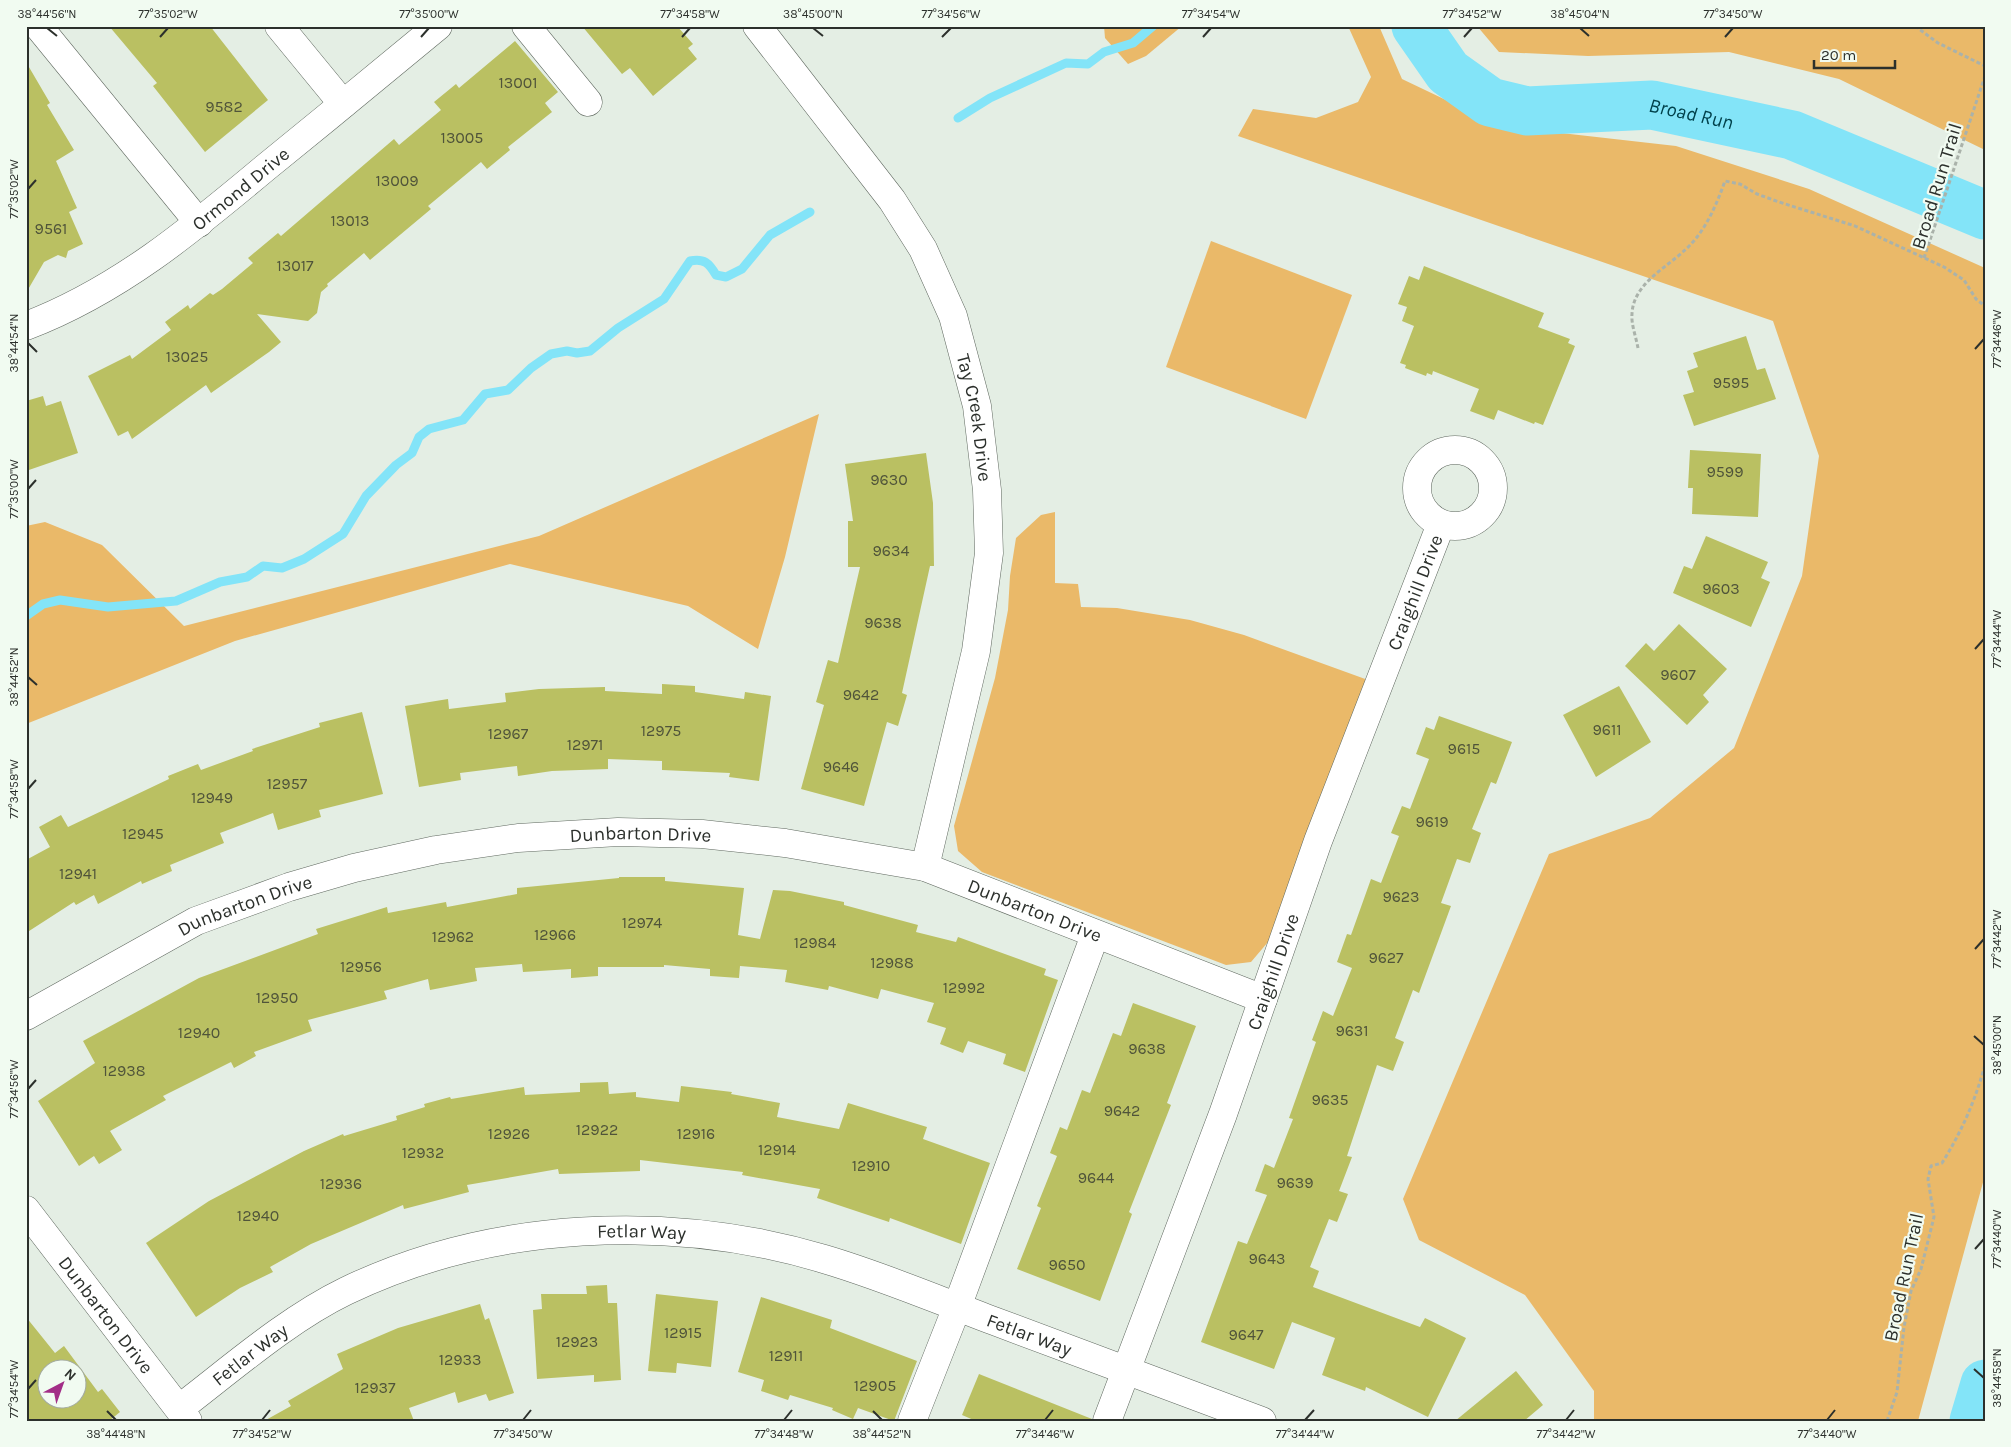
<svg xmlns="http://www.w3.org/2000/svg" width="2011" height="1447" font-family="Karla,sans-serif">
<rect width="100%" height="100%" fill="#e4eee4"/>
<!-- green -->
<g fill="#eab969">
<polygon points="1104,26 1182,26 1146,56 1128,64 1105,38"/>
<polygon points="1348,26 1379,26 1402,79 1490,121 1561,133 1676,146 1809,189 1985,268 1985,1175 1918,1421 1594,1421 1594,1391 1525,1295 1419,1240 1403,1199 1549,854 1650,818 1734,748 1802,576 1819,456 1773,321 1238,136 1253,109 1316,118 1358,102 1371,77"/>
<polygon points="1477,26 1985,26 1985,150 1839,79 1729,52 1588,56 1499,52"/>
<polygon points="1211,241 1352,295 1306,419 1166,367"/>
<polygon points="819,414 785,557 758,649 688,606 510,564 235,641 26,724 26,526 45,522 102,545 184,626 539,536"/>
<polygon points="1055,512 1055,583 1078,584 1081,607 1117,608 1190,620 1244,635 1368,680 1268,942 1251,962 1226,965 982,872 958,851 954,826 995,678 1008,610 1010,576 1016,538 1041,515"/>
</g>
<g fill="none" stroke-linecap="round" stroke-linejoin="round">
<!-- stream -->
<g stroke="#83e4f8" stroke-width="9">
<polyline points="958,118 990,98 1066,63 1088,64 1104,52 1133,43 1153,26"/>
<path d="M 26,616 L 43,604 L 60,600 L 108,607 L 176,601 L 220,582 L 247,577 L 263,566 L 282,568 L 304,559 L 343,534 L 366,496 L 396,465 L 412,453 L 419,437 L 429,429 L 463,420 L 485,394 L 508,390 L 531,368 L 551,354 L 567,351 L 577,353 L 590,351 L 618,328 L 664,299 L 690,261 C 704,258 709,263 716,275 L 726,277 L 742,269 L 770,235 L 810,212"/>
</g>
<!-- river -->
<g stroke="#83e4f8" stroke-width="49">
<path id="s1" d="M 1416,26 L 1448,72 L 1490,102 L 1527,111 L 1652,105 L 1792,135 L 1985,215"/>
<polyline points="1974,1421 1985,1384"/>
</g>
</g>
<!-- building -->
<g fill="#bac062" fill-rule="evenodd">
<polygon points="109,26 210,26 268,100 205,152 153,86 157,83"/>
<polygon points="582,26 677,26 693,44 688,48 697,59 653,96 630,68 622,74"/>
<polygon points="515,41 558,92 545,103 552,112 508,147 510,150 487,169 481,162 428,206 431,209 370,260 364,253 327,284 328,286 321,292 317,313 308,321 257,314 281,342 269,352 211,393 206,385 132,439 128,431 118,436 88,376 130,355 132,359 171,330 165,322 188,305 190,309 210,293 213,295 222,289 253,263 248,258 278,233 281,236 394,139 399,145 441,110 434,102 456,84 459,88"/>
<polygon points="26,62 50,103 47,105 74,150 56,161 77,208 69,212 83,244 68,251 66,258 58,255 44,262 26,293"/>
<polygon points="1424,266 1544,313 1538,327 1570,339 1568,343 1575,346 1543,425 1535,422 1534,424 1498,410 1494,420 1470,411 1479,389 1433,371 1432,375 1427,373 1426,376 1405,368 1406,365 1400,363 1414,326 1402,321 1407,307 1398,304 1409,276 1419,280"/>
<polygon points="1746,336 1757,370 1765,368 1776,399 1694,426 1683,395 1694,392 1687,371 1698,367 1693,353"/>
<polygon points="43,396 46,406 61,401 78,453 26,471 26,401"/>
<polygon points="1690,450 1761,454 1758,517 1692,514 1693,488 1688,488"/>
<polygon points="926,453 933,503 934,566 930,566 902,693 907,695 898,726 887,722 864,806 801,789 824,705 816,702 828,660 838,663 860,567 848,567 848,521 853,521 845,464"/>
<polygon points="1706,536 1768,562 1761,578 1770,582 1751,627 1673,593 1684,566 1692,569"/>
<polygon points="1679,624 1727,669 1703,695 1709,702 1687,725 1625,666 1646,643 1654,651"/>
<polygon points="662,684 695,686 695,692 744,699 745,692 771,696 759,781 729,777 730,773 662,770 662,761 608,759 608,769 552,771 518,776 517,766 460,773 461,780 419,787 405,706 448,699 449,709 506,702 505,693 539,689 605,687 605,691 662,694"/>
<polygon points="1619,686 1651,742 1596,777 1563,715"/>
<polygon points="362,712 383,794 319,810 321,817 278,830 273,813 220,833 224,843 170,865 172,871 142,884 141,881 98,904 94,895 76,905 74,902 26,933 26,860 50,847 39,827 61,815 68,827 169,779 168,776 198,764 201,770 253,751 252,749 320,727 319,723"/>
<polygon points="1439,716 1512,742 1496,784 1491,782 1472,829 1481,833 1470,863 1457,859 1441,903 1451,906 1419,993 1413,990 1395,1038 1404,1042 1393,1071 1377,1065 1347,1156 1352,1157 1339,1191 1348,1194 1337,1222 1329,1219 1310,1267 1319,1271 1313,1287 1420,1327 1425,1318 1466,1338 1428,1417 1366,1387 1365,1391 1322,1375 1335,1338 1292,1322 1274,1369 1201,1342 1238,1241 1247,1244 1267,1195 1255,1191 1265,1164 1274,1168 1293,1119 1289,1118 1316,1042 1312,1040 1323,1011 1333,1016 1352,968 1337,962 1347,934 1351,935 1371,879 1381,883 1399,836 1391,833 1402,806 1410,809 1429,759 1416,754 1426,727 1434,730"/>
<polygon points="619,877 665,877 665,881 744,888 738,935 760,939 773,890 790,891 844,902 844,905 918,925 916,932 956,942 958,937 1046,969 1044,975 1058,980 1025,1072 1003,1064 1006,1054 968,1041 963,1053 940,1044 946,1028 927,1022 934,1003 881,989 878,999 829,986 828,990 785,982 787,970 740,966 739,978 710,976 710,969 664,965 664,967 598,967 598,976 571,978 571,969 523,972 522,964 475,968 477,981 430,990 428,979 384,991 387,999 308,1020 312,1031 254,1052 256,1056 234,1068 231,1062 163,1096 166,1100 110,1131 122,1150 99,1164 94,1156 79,1166 38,1101 95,1063 83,1041 199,978 318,934 316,929 387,907 388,913 446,902 447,907 517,894 517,888 619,878"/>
<polygon points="1133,1003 1196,1026 1167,1103 1171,1105 1129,1212 1132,1214 1100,1301 1017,1269 1041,1208 1037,1206 1057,1156 1050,1153 1060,1127 1067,1130 1082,1090 1090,1093 1113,1033 1121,1036"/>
<polygon points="608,1082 609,1094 636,1092 636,1097 679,1102 681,1086 732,1092 731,1094 780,1103 777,1117 839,1129 848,1103 927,1127 923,1139 990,1163 961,1244 890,1218 889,1222 817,1198 820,1189 742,1175 743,1172 640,1160 640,1171 559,1174 558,1169 467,1185 469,1192 404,1209 403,1205 311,1244 270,1267 273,1272 240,1288 196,1317 146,1243 209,1201 304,1151 343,1134 344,1136 397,1120 396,1116 425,1107 424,1104 450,1097 451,1099 524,1087 525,1095 580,1092 580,1083"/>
<polygon points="607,1285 608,1303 617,1303 621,1380 594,1382 594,1375 537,1379 533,1310 542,1309 541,1294 587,1294 586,1286"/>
<polygon points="656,1294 718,1301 711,1367 677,1363 676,1373 648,1371"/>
<polygon points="761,1297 832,1320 830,1328 917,1361 894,1421 858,1408 853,1419 832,1410 833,1408 790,1395 788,1400 761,1391 764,1380 738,1372"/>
<polygon points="480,1304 485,1320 489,1318 514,1393 489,1401 486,1394 458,1403 455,1392 409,1408 414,1421 264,1421 291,1406 288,1401 343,1369 337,1354 398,1328"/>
<path d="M 26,1317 L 55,1353 L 64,1346 L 98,1392 L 102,1389 L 120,1412 L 109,1421 L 26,1421 ZM 48,1370 L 78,1370 L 78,1400 L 48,1400 Z"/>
<polygon points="1516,1371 1543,1405 1524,1421 1455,1421"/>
<polygon points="979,1374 1092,1419 1092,1421 976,1421 962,1415"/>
</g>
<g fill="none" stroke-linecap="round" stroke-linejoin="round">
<defs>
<g id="minor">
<polyline points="38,26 199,223"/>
<polyline points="279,26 343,104"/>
<polyline points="526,26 588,102"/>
<path id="s2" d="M 757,26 L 892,200 L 923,249 L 953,316 L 977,406 L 987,490 L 989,553 L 976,651 L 925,867"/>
<path id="s3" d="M 26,326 C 118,291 191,230 265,168 C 323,121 380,74 438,26"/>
<circle cx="1455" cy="488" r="38"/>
<path id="s4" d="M 26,1016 L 196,921 L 289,887 L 354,868 L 436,850 L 518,838 L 618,832 L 702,834 L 785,843 L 925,867 L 1263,999"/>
<path id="s5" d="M 26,1210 L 188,1421"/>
<path id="s6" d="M 180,1408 C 231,1369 288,1319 346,1291 C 491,1221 671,1213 824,1259 C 882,1276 938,1300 994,1321 C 1083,1354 1173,1388 1262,1421"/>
<polyline points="912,1421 957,1307 1095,935"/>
<path id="s7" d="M 1107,1421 L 1223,1114 L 1318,841 L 1441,524"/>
</g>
</defs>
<!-- minor casing -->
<use href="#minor" stroke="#606960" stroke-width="29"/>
<!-- path -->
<g stroke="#aab2aa" stroke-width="3" stroke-dasharray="4 2.5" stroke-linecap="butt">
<polyline points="1915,26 1938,43 1985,66"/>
<polyline points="1984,26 1985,28"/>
<polyline points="1924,258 1985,76"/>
<path d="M 1638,348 C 1636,337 1631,324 1632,314 C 1633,284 1666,268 1685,250 C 1705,232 1716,206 1725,181 L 1740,184 L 1757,194 L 1779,202 L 1855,226 L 1944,267 L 1964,280 L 1976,299 L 1985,306"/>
<path d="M 1887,1421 L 1897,1392 L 1904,1327 L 1911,1291 L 1921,1269 L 1934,1217 L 1928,1179 L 1931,1166 L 1942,1163 C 1962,1131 1975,1101 1985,1065"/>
</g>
<!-- minor -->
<use href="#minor" stroke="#fff" stroke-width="28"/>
</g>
<!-- ticks -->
<path fill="none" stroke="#2c302c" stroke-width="2" d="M 47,28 L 57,36M 813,28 L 823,36M 1580,28 L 1589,36M 160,37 L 168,28M 421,37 L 429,28M 682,37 L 690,28M 942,37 L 951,28M 1203,37 L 1211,28M 1464,37 L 1472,28M 1725,37 L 1733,28M 28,189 L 36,180M 28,343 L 37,352M 1975,349 L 1984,339M 28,489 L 36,480M 1975,649 L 1984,639M 28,677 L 37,685M 28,789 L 36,780M 1975,949 L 1984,939M 1974,1036 L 1984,1045M 28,1089 L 36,1080M 1975,1249 L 1984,1239M 1974,1369 L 1984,1378M 28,1389 L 36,1380M 107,1411 L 116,1420M 873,1411 L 882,1420M 262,1420 L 270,1410M 523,1420 L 531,1410M 784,1420 L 792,1410M 1045,1420 L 1053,1410M 1305,1420 L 1314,1410M 1566,1420 L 1574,1410M 1827,1420 L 1835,1410"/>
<g text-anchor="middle" stroke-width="4.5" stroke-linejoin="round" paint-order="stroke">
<!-- number labels -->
<g font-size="16" fill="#50543a">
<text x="518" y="88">13001</text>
<text x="224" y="112">9582</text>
<text x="462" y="143">13005</text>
<text x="397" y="186">13009</text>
<text x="350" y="226">13013</text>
<text x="51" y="234">9561</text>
<text x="295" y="271">13017</text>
<text x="187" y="362">13025</text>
<text x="1731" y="388">9595</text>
<text x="1725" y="477">9599</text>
<text x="889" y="485">9630</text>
<text x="891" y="556">9634</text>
<text x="1721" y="594">9603</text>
<text x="883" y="628">9638</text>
<text x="1678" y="680">9607</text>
<text x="861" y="700">9642</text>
<text x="1607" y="735">9611</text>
<text x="661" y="736">12975</text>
<text x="508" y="739">12967</text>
<text x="585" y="750">12971</text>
<text x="1464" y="754">9615</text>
<text x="841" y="772">9646</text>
<text x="287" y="789">12957</text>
<text x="212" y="803">12949</text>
<text x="1432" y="827">9619</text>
<text x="143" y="839">12945</text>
<text x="78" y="879">12941</text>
<text x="1401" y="902">9623</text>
<text x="642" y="928">12974</text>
<text x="555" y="940">12966</text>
<text x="453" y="942">12962</text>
<text x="815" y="948">12984</text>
<text x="1386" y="963">9627</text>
<text x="892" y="968">12988</text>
<text x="361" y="972">12956</text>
<text x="964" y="993">12992</text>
<text x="277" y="1003">12950</text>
<text x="1352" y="1036">9631</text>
<text x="199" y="1038">12940</text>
<text x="1147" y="1054">9638</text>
<text x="124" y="1076">12938</text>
<text x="1330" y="1105">9635</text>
<text x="1122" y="1116">9642</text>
<text x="597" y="1135">12922</text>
<text x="509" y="1139">12926</text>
<text x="696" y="1139">12916</text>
<text x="777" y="1155">12914</text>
<text x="423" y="1158">12932</text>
<text x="871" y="1171">12910</text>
<text x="1096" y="1183">9644</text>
<text x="1295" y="1188">9639</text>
<text x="341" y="1189">12936</text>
<text x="258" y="1221">12940</text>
<text x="1267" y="1264">9643</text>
<text x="1067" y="1270">9650</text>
<text x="683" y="1338">12915</text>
<text x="1246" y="1340">9647</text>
<text x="577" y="1347">12923</text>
<text x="786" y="1361">12911</text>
<text x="460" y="1365">12933</text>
<text x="875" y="1391">12905</text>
<text x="375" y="1393">12937</text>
</g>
<!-- street labels -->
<g font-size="19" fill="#2c302c" stroke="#f1fbf1">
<text transform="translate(1936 186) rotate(-73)" y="7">Broad Run Trail</text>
<text dy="7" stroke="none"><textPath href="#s3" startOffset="256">Ormond Drive</textPath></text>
<text dy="7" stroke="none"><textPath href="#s2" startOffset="456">Tay Creek Drive</textPath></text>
<text dy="7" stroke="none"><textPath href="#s7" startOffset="884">Craighill Drive</textPath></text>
<text dy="7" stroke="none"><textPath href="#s4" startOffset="651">Dunbarton Drive</textPath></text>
<text dy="7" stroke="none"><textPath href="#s4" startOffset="246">Dunbarton Drive</textPath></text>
<text dy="7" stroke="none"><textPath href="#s4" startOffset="1056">Dunbarton Drive</textPath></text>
<text dy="7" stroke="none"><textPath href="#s7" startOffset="479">Craighill Drive</textPath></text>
<text dy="7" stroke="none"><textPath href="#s6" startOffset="508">Fetlar Way</textPath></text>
<text transform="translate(1903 1277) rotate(-78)" y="7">Broad Run Trail</text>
<text dy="7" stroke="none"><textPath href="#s5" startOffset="132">Dunbarton Drive</textPath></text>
<text dy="7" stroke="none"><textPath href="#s6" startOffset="912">Fetlar Way</textPath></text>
<text dy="7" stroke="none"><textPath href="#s6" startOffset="88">Fetlar Way</textPath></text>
</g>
<!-- water labels -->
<g font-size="20" font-style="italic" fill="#01414b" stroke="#f1fbf1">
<text dy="7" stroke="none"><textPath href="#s1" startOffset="311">Broad Run</textPath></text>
</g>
</g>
<!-- border -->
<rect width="2011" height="1447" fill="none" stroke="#f1fbf1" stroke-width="55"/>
<!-- north arrow -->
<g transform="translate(62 1384) rotate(41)"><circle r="24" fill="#f1fbf1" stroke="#a2aaa2"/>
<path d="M0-4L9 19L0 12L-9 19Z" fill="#a22e87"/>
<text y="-8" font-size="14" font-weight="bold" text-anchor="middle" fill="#2c302c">N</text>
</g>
<!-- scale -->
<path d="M1814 60v8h81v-8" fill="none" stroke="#2c302c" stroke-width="2.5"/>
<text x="1821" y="60" font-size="15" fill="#2c302c" stroke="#f1fbf1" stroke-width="4" paint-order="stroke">20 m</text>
<rect x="28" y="28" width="1956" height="1392" fill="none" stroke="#2c302c" stroke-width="2"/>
<g font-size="12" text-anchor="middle" fill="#2c302c">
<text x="47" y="18">38°44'56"N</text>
<text x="168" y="18">77°35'02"W</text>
<text x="429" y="18">77°35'00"W</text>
<text x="690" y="18">77°34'58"W</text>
<text x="813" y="18">38°45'00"N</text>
<text x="951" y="18">77°34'56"W</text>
<text x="1211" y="18">77°34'54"W</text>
<text x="1472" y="18">77°34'52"W</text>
<text x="1580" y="18">38°45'04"N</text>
<text x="1733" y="18">77°34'50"W</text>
<text transform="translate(14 189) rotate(-90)" y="4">77°35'02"W</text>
<text transform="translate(1997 339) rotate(-90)" y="4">77°34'46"W</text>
<text transform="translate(14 343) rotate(-90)" y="4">38°44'54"N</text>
<text transform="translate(14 489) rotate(-90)" y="4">77°35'00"W</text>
<text transform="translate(1997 639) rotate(-90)" y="4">77°34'44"W</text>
<text transform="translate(14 677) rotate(-90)" y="4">38°44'52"N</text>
<text transform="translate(14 789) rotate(-90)" y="4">77°34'58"W</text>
<text transform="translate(1997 939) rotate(-90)" y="4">77°34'42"W</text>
<text transform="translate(1997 1045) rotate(-90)" y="4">38°45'00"N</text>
<text transform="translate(14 1089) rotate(-90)" y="4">77°34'56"W</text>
<text transform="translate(1997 1239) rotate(-90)" y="4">77°34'40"W</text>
<text transform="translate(1997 1378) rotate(-90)" y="4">38°44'58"N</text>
<text transform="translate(14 1389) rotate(-90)" y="4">77°34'54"W</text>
<text x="116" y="1438">38°44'48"N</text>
<text x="262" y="1438">77°34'52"W</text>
<text x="523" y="1438">77°34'50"W</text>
<text x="784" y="1438">77°34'48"W</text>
<text x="882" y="1438">38°44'52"N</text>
<text x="1045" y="1438">77°34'46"W</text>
<text x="1305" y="1438">77°34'44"W</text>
<text x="1566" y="1438">77°34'42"W</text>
<text x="1827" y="1438">77°34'40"W</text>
</g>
</svg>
